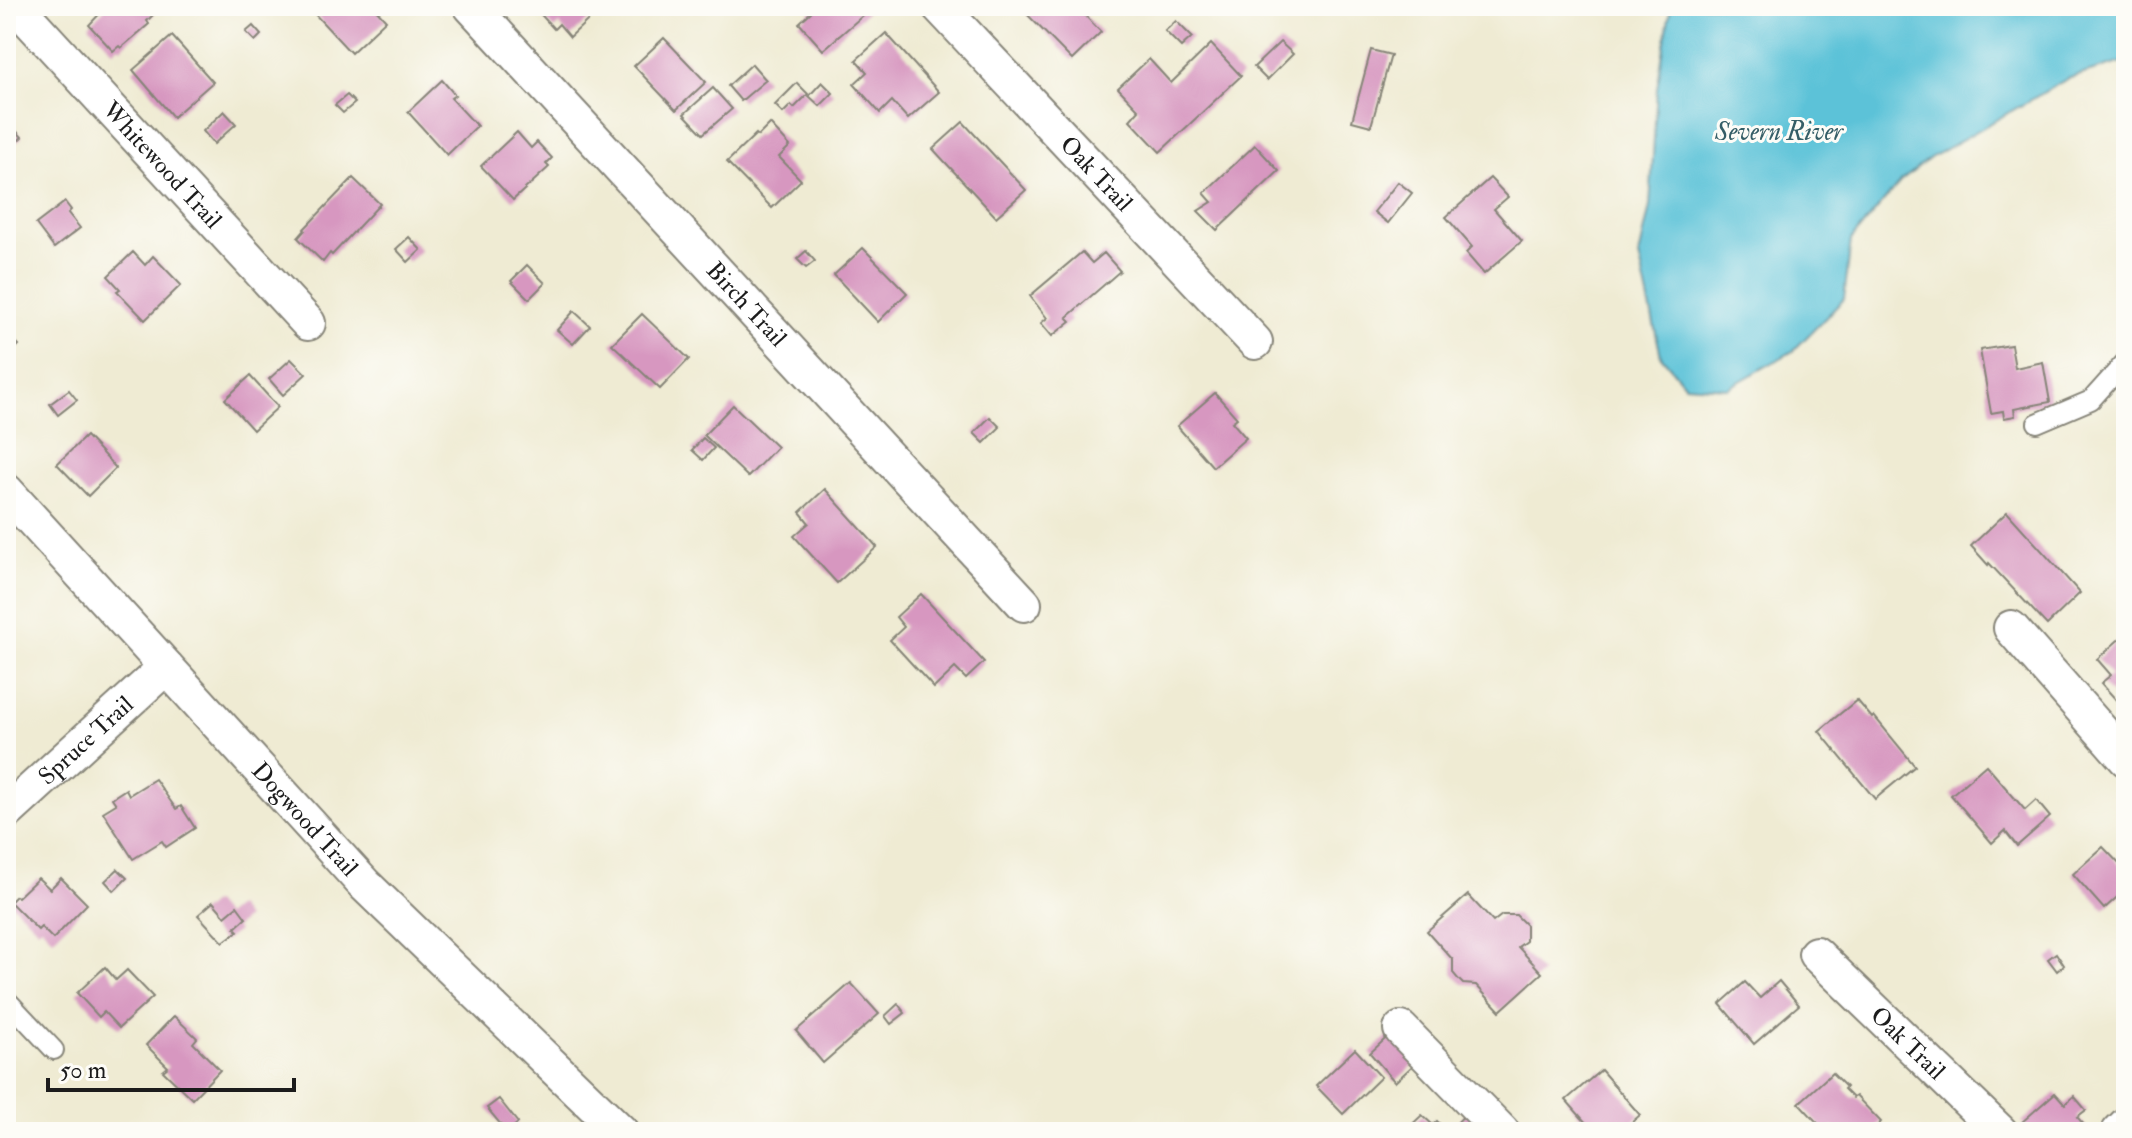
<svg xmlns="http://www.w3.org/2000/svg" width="2132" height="1138" font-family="'IM FELL Double Pica',serif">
<rect width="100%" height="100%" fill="#fdfcf7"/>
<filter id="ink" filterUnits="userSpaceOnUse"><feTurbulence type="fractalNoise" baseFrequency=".0125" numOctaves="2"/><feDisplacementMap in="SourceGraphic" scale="16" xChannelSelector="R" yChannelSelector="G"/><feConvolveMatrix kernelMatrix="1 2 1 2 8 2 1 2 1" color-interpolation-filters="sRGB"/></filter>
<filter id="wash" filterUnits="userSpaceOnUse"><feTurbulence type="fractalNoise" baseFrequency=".006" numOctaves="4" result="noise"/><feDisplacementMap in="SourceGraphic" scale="32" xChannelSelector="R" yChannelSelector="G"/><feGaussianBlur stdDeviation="1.8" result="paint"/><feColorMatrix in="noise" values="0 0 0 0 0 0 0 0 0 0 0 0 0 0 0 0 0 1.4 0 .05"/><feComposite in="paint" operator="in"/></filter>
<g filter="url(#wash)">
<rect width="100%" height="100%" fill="#efebd3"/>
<!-- water -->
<polygon fill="#5bc2d8" stroke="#3c6f7a" stroke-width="2" points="1671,6 2126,6 2126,61 2067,79 1930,158 1900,182 1851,240 1844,299 1793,351 1728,388 1685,385 1661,356 1639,256 1650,206 1657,88"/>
<g id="blocks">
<!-- building -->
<g fill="#d797c0">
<polygon points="107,6 147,6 154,14 147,21 149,24 121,48 119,46 113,51 89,25"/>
<polygon points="315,6 373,6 386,20 351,53 311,10"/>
<polygon points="537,6 599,6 601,8 570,37 559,24 554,29 535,8"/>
<polygon points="805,6 862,6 867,12 823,50 799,23 811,12"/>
<polygon points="1019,6 1076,6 1101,32 1072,60"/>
<polygon points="1176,21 1192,37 1181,47 1165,31"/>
<polygon points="253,26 261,35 255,41 246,32"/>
<polygon points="886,33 939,92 908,119 892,101 880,113 854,84 867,72 856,60"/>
<polygon points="172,36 213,82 173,117 133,70"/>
<polygon points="664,38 706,82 676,110 634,66"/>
<polygon points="1280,42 1293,54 1267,80 1254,67"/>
<polygon points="1211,44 1241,76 1160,152 1130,120 1139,110 1118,88 1149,59 1171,83"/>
<polygon points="1371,50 1391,55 1371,126 1352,121"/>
<polygon points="752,64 766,80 741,101 728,86"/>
<polygon points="442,80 455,95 451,98 477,126 447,155 408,112"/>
<polygon points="822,82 833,93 820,106 809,96"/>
<polygon points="797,83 808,94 794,108 791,105 783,113 775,105"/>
<polygon points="713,88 732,109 703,134 684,114"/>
<polygon points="347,95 355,103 343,113 335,105"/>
<polygon points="224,111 236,124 214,144 203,131"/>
<polygon points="6,120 22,137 6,152"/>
<polygon points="963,122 1026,190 996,217 933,149"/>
<polygon points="770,124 790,146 779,157 801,180 772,208 727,162 756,134 758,136"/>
<polygon points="517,132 531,148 537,142 552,158 546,164 549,167 513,200 481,166"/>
<polygon points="1255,145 1279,171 1217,230 1198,211 1212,202 1204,193"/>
<polygon points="353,178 380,204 332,255 330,253 323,262 298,238 305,230 304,229"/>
<polygon points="1490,178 1508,197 1494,209 1522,241 1484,274 1466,253 1472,247 1446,217"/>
<polygon points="1398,182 1412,193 1388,223 1374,212"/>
<polygon points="65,202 71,210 68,213 80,228 54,248 36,224"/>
<polygon points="409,237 421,250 408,262 396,249"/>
<polygon points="863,248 907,293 878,322 834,275"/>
<polygon points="806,251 815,261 806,268 797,259"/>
<polygon points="133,252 145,265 153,256 181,285 145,320 117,291 120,289 108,276"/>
<polygon points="1082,252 1092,263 1104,253 1120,271 1067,317 1071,321 1052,336 1041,323 1047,318 1030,296"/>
<polygon points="527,265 545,283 529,299 511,281"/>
<polygon points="574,311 590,326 573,344 557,330"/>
<polygon points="642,314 689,359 660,389 612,344"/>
<polygon points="6,332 19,345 6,358"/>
<polygon points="2011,345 2015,368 2043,362 2050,402 2014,409 2015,416 2004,418 2003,411 1991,413 1980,350"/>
<polygon points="291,359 306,374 283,395 269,379"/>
<polygon points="250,376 278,407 253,430 225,399"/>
<polygon points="69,390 77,400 58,415 50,404"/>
<polygon points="1215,393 1237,418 1232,422 1246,438 1213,467 1177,426"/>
<polygon points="733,405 777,447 748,477 704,435"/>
<polygon points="990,417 1000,427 984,443 974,433"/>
<polygon points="86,436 116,468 88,496 57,464"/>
<polygon points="703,438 714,448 703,460 692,450"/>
<polygon points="825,489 877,547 837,583 794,536 809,523 800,512"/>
<polygon points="2007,512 2080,593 2047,625 1989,563 1988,565 1971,546"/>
<polygon points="921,594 984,662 966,679 955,668 934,688 890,640 904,627 896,617"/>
<polygon points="2126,633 2126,711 2101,683 2111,675 2097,659"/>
<polygon points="1857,700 1872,718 1874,716 1915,766 1875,799 1819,731"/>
<polygon points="1986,765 2025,810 2036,800 2050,817 2017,846 2005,831 1992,843 1951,795"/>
<polygon points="155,779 176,809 181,806 195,828 166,847 162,841 133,859 103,812 116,804 112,798 126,789 129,795"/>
<polygon points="2103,847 2126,871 2126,889 2104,909 2073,874"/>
<polygon points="118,869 127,878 114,891 105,881"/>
<polygon points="38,878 50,889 61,878 87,904 53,939 41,927 38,930 10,902 16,896 18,897"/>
<polygon points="1468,895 1493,922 1502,915 1516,915 1526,925 1526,941 1518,947 1542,973 1500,1011 1476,985 1463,984 1459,980 1453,973 1453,960 1427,931"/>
<polygon points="213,902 225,916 237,906 246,918 235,928 238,931 223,942 198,915"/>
<polygon points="2056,953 2064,965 2057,971 2048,959"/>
<polygon points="105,967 116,980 127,970 153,997 119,1028 104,1012 99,1017 77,993"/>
<polygon points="1779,981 1799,1005 1754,1044 1720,1004 1745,982 1760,998"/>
<polygon points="851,983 879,1014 823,1063 796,1031"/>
<polygon points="898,1004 905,1013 891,1024 885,1016"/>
<polygon points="174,1016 197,1038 193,1043 220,1070 192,1099 163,1071 168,1067 146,1045"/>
<polygon points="1394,1031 1420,1059 1395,1082 1370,1053"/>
<polygon points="1355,1049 1381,1077 1343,1114 1316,1086"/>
<polygon points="1601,1070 1640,1115 1621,1132 1594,1132 1566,1100"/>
<polygon points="1832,1073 1846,1087 1844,1089 1853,1098 1856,1096 1881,1122 1871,1132 1839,1132 1834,1127 1826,1132 1799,1103"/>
<polygon points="2055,1093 2065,1104 2074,1096 2086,1110 2077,1117 2087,1128 2083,1132 2031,1132 2022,1122"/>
<polygon points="499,1099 518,1123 507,1132 487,1108"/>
<polygon points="1472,1107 1490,1132 1454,1132 1451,1129"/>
<polygon points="1422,1115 1433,1125 1437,1121 1446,1130 1444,1132 1404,1132"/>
</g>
</g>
</g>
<g filter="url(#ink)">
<use href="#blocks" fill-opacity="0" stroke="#868478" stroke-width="2"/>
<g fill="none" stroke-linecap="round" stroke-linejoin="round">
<defs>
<g id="service">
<polyline points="2037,423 2091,400 2126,361"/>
<polyline points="6,999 54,1050"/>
</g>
<g id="minor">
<path id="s1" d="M 16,6 L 308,323"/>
<path id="s2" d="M 471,6 L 1024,604"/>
<path id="s3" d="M 939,6 L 1255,342"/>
<path id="s4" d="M 6,491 L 365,885 L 621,1132"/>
<polyline points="2011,628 2126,759"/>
<path id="s5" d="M 6,813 L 166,667"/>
<path id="s6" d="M 1816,954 L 2000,1132"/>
<polyline points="1401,1029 1502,1132"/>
<polyline points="2119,1132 2126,1125"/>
</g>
</defs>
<!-- service casing -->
<use href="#service" stroke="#868478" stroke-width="22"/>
<!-- minor casing -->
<use href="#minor" stroke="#868478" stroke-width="38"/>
<!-- service -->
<use href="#service" stroke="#fff" stroke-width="18"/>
<!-- minor -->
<use href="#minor" stroke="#fff" stroke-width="34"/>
</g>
</g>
<g text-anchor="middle" stroke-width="6" stroke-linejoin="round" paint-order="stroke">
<!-- street labels -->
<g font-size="24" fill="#1c1c1c" stroke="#fdfcf7">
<text dy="8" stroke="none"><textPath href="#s1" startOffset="216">Whitewood Trail</textPath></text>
<text dy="8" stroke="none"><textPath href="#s3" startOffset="230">Oak Trail</textPath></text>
<text dy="8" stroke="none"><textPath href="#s2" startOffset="406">Birch Trail</textPath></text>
<text dy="8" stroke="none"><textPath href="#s5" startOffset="108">Spruce Trail</textPath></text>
<text dy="8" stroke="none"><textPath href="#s4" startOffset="444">Dogwood Trail</textPath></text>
<text dy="8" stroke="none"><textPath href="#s6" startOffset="128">Oak Trail</textPath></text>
</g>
<!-- water labels -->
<g font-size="26" font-style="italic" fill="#355e67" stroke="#fdfcf7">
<text x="1779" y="140">Severn River</text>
</g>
</g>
<!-- margin -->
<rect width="2132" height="1138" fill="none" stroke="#fdfcf7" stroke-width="32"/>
<!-- scale -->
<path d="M48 1078v12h246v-12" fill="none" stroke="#1c1c1c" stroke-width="4"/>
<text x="60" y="1078" font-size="24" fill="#1c1c1c" stroke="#fdfcf7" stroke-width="6" paint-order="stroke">50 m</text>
</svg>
